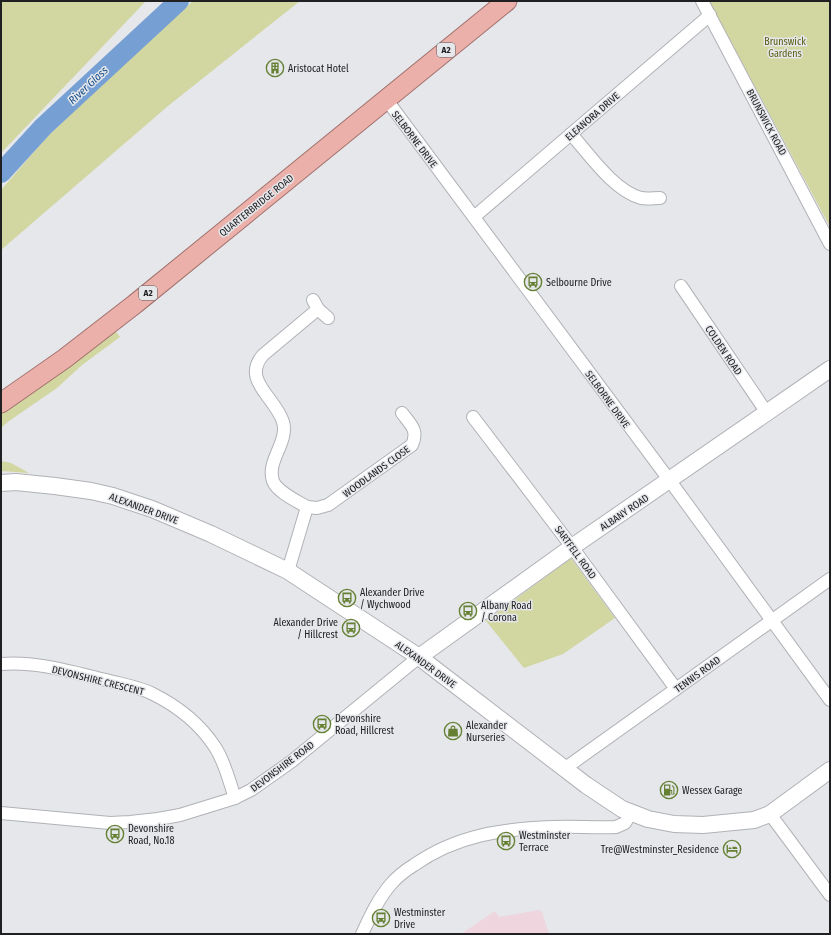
<svg xmlns="http://www.w3.org/2000/svg" width="831" height="935" font-family="'Fira Sans Condensed',sans-serif">
<rect width="100%" height="100%" fill="#e5e7eb"/>
<!-- education -->
<polygon fill="#efd5dd" points="539,910 542,912 549,934 461,934 495,911 499,917"/>
<!-- green -->
<g fill="#d2d6a0">
<polygon points="1,1 146,1 1,153"/>
<polygon points="193,1 300,1 168,106 1,250 1,190 46,138 133,55"/>
<polygon points="709,1 830,1 830,227"/>
<polygon points="113,328 120,337 82,365 57,388 9,421 1,428 1,412"/>
<polygon points="1,461 11,463 29,473 1,471"/>
<polygon points="571,558 615,618 563,654 524,668 486,621"/>
</g>
<g fill="none" stroke-linecap="round" stroke-linejoin="round">
<!-- river -->
<polyline stroke="#76a0d3" stroke-width="20" points="1,173 43,127 179,1"/>
<defs>
<g id="minor">
<polyline points="702,1 830,244"/>
<polyline points="386,99 673,485 830,700"/>
<path d="M 571,134 C 589,154 614,191 641,198 C 647,199 654,198 660,198"/>
<polyline points="474,217 710,15"/>
<polyline points="681,286 767,413"/>
<polyline points="313,300 318,309 328,318"/>
<polyline points="473,417 572,547 676,689"/>
<path d="M 307,507 L 317,508 L 328,505 L 412,445 C 419,430 410,424 402,413"/>
<path d="M 288,571 L 307,507 C 297,501 277,492 273,481 C 266,461 289,442 283,422 C 276,398 241,380 263,355 L 318,309"/>
<path d="M 1,664 C 37,661 72,672 106,680 C 120,684 140,687 153,694 C 177,706 200,724 215,747 C 225,762 229,781 235,798"/>
<polyline points="564,769 830,579"/>
<polyline points="1,813 110,823 130,822 158,819 180,815 235,798 251,790 292,761 419,657"/>
<polyline points="770,814 830,895"/>
<path d="M 362,934 C 370,917 378,899 391,884 C 397,877 406,870 414,865 C 457,835 502,829 553,827 C 574,826 595,828 616,827 L 625,823 L 631,813"/>
</g>
<g id="secondary">
<polyline points="1,483 16,482 55,486 91,491 113,496 152,509 211,534 288,571 419,657 586,785 622,809 648,819 674,824 703,825 754,820 770,814 830,770"/>
<polyline points="419,657 572,547 830,369"/>
</g>
<polyline id="trunk" points="1,403 64,359 135,304 507,1"/>
</defs>
<!-- minor casing -->
<use href="#minor" stroke="#b0b2b6" stroke-width="14"/>
<!-- secondary casing -->
<use href="#secondary" stroke="#b0b2b6" stroke-width="18"/>
<!-- trunk casing -->
<use href="#trunk" stroke="#a1716d" stroke-width="21"/>
<!-- minor -->
<use href="#minor" stroke="#fff" stroke-width="12"/>
<!-- secondary -->
<use href="#secondary" stroke="#fff" stroke-width="16"/>
<!-- trunk -->
<use href="#trunk" stroke="#ecb0aa" stroke-width="19"/>
</g>
<!-- icons -->
<defs>
<symbol id="building-ring" viewBox="-11 -11 22 22"><circle r="9.5" fill="#e5e7eb" stroke="#658033" stroke-width="1.5"/><path d="M-4-6H4V6H1V3H-1V6H-4ZM-2.5-4.3h1.7v1.8h-1.7ZM.8-4.3h1.7v1.8H.8ZM-2.5-1h1.7V.8h-1.7ZM.8-1h1.7V.8H.8Z" fill="#658033"/></symbol>
<symbol id="bus-ring" viewBox="-11 -11 22 22"><circle r="9.5" fill="#e5e7eb" stroke="#658033" stroke-width="1.5"/><path d="M-5-6H5V4H4V6H2V4H-2V6H-4V4H-5ZM-3.5-4V0h7V-4ZM-3.5 1.2v1.5H-2V1.2ZM2 1.2v1.5H3.5V1.2Z" fill="#658033"/></symbol>
<symbol id="shop-ring" viewBox="-11 -11 22 22"><circle r="9.5" fill="#e5e7eb" stroke="#658033" stroke-width="1.5"/><path d="M-5-2.5h2.3a2.7 3.5 0 0 1 5.4 0H5L5.5 6h-11ZM-1.5-2.5h3a1.5 2.3 0 0 0-3 0Z" fill="#658033"/></symbol>
<symbol id="fuel-ring" viewBox="-11 -11 22 22"><circle r="9.5" fill="#e5e7eb" stroke="#658033" stroke-width="1.5"/><path d="M-5.5-6h7V0h2V4h1.3V-2.5L3-4.5l.8-.8L6-3V5H2.5V1h-1V6h-7ZM-4.2-4.7v3.2H.2V-4.7Z" fill="#658033"/></symbol>
<symbol id="hotel-ring" viewBox="-11 -11 22 22"><circle r="9.5" fill="#e5e7eb" stroke="#658033" stroke-width="1.5"/><path d="M-6-4.5h1.5V1H6V5H4.5V3h-9V5H-6ZM-4 0a1.8 1.8 0 1 1 3.6 0ZM.5 0V-2.5h3Q6-2.5 6 0Z" fill="#658033"/></symbol>
</defs>
<g fill-rule="evenodd">
<use href="#building-ring" x="265" y="58" width="20" height="20"/>
<use href="#bus-ring" x="523" y="272" width="20" height="20"/>
<use href="#bus-ring" x="337" y="588" width="20" height="20"/>
<use href="#bus-ring" x="458" y="601" width="20" height="20"/>
<use href="#bus-ring" x="341" y="618" width="20" height="20"/>
<use href="#bus-ring" x="312" y="714" width="20" height="20"/>
<use href="#shop-ring" x="443" y="721" width="20" height="20"/>
<use href="#fuel-ring" x="659" y="780" width="20" height="20"/>
<use href="#bus-ring" x="105" y="824" width="20" height="20"/>
<use href="#bus-ring" x="496" y="831" width="20" height="20"/>
<use href="#hotel-ring" x="722" y="839" width="20" height="20"/>
<use href="#bus-ring" x="371" y="908" width="20" height="20"/>
</g>
<g text-anchor="middle" stroke-width="3" stroke-linejoin="round" paint-order="stroke">
<!-- shield labels -->
<g fill="#e5e7eb" stroke="#5b5c5e" stroke-width="1">
<rect x="437" y="43" width="18" height="14" rx="3"/>
<rect x="139" y="286" width="18" height="14" rx="3"/>
</g>
<g font-size="9" font-weight="bold" fill="#202022">
<text x="446" y="53">A2</text>
<text x="148" y="296">A2</text>
</g>
<!-- park labels -->
<g font-size="10" fill="#595c0e" stroke="#e5e7eb">
<text x="785" y="45">Brunswick<tspan x="785" dy="12">Gardens</tspan></text>
</g>
<!-- poi labels -->
<g font-size="10" fill="#202022" stroke="#e5e7eb" text-anchor="start">
<text x="288" y="72">Aristocat Hotel</text>
<text x="546" y="286">Selbourne Drive</text>
<text x="360" y="596">Alexander Drive<tspan x="360" dy="12">/ Wychwood</tspan></text>
<text x="481" y="609">Albany Road<tspan x="481" dy="12">/ Corona</tspan></text>
<text x="338" y="626" text-anchor="end">Alexander Drive<tspan x="338" dy="12">/ Hillcrest</tspan></text>
<text x="335" y="722">Devonshire<tspan x="335" dy="12">Road, Hillcrest</tspan></text>
<text x="466" y="729">Alexander<tspan x="466" dy="12">Nurseries</tspan></text>
<text x="682" y="794">Wessex Garage</text>
<text x="128" y="832">Devonshire<tspan x="128" dy="12">Road, No.18</tspan></text>
<text x="519" y="839">Westminster<tspan x="519" dy="12">Terrace</tspan></text>
<text x="719" y="853" text-anchor="end">Tre@Westminster_Residence</text>
<text x="394" y="916">Westminster<tspan x="394" dy="12">Drive</tspan></text>
</g>
<!-- street labels -->
<g font-size="10" fill="#202022" stroke="#e5e7eb">
<text transform="translate(592 116) rotate(-41)" y="4">ELEANORA DRIVE</text>
<text transform="translate(767 122) rotate(62)" y="4">BRUNSWICK ROAD</text>
<text transform="translate(415 139) rotate(53)" y="4">SELBORNE DRIVE</text>
<text transform="translate(256 205) rotate(-39)" y="4">QUARTERBRIDGE ROAD</text>
<text transform="translate(724 350) rotate(56)" y="4">COLDEN ROAD</text>
<text transform="translate(608 399) rotate(54)" y="4">SELBORNE DRIVE</text>
<text transform="translate(376 471) rotate(-36)" y="4">WOODLANDS CLOSE</text>
<text transform="translate(144 508) rotate(20)" y="4">ALEXANDER DRIVE</text>
<text transform="translate(624 512) rotate(-34)" y="4">ALBANY ROAD</text>
<text transform="translate(576 552) rotate(54)" y="4">SARTFELL ROAD</text>
<text transform="translate(426 664) rotate(36)" y="4">ALEXANDER DRIVE</text>
<text transform="translate(697 674) rotate(-36)" y="4">TENNIS ROAD</text>
<text transform="translate(98 680) rotate(14)" y="4">DEVONSHIRE CRESCENT</text>
<text transform="translate(282 766) rotate(-37)" y="4">DEVONSHIRE ROAD</text>
</g>
<!-- water labels -->
<g font-size="11" font-style="italic" fill="#114b89" stroke="#e5e7eb">
<text transform="translate(88 85) rotate(-43)" y="4">River Glass</text>
</g>
</g>
<!-- border -->
<rect width="831" height="935" fill="none" stroke="#202022" stroke-width="4"/>
</svg>
